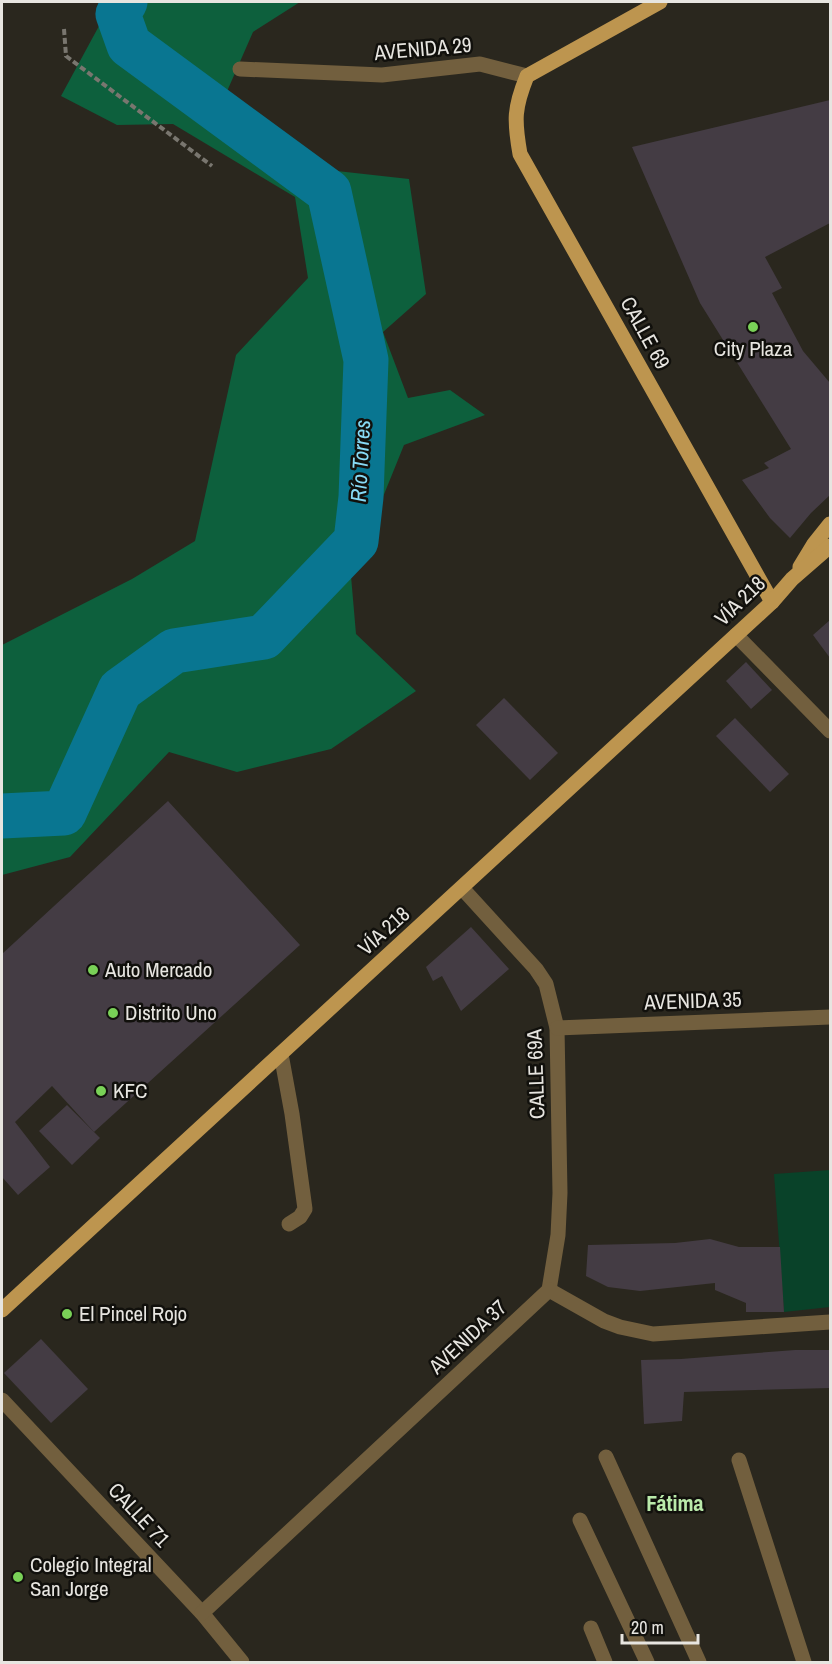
<svg xmlns="http://www.w3.org/2000/svg" width="832" height="1664" font-family="'Archivo Narrow',sans-serif">
<rect width="100%" height="100%" fill="#2a271e"/>
<!-- green -->
<polygon fill="#094229" points="830,1170 830,1307 784,1312 774,1174"/>
<!-- forest -->
<polygon fill="#0d603d" points="112,2 300,2 253,32 221,105 276,158 310,168 409,179 426,294 383,332 408,398 450,390 485,415 404,445 351,576 356,634 416,691 331,749 237,772 169,752 70,857 2,875 2,645 132,579 195,541 236,355 308,278 295,197 173,124 117,125 61,96"/>
<g fill="none" stroke-linecap="round" stroke-linejoin="round">
<!-- river -->
<polyline stroke="#097691" stroke-width="45" points="2,816 64,813 120,690 174,651 264,637 356,541 361,497 366,360 329,192 129,45 118,14 125,2"/>
</g>
<!-- building -->
<g fill="#443c44">
<polygon points="830,100 830,223 765,257 782,288 772,293 803,351 830,383 830,495 811,513 790,538 770,518 742,480 769,468 764,463 791,449 700,303 632,147"/>
<polygon points="830,620 830,658 813,635"/>
<polygon points="746,662 772,690 751,709 726,681"/>
<polygon points="504,698 558,753 530,780 476,725"/>
<polygon points="735,718 789,774 770,792 716,736"/>
<polygon points="168,801 300,945 94,1132 52,1086 15,1122 50,1167 18,1195 2,1177 2,954"/>
<polygon points="471,927 509,969 461,1011 442,976 433,981 426,967"/>
<polygon points="67,1105 100,1138 72,1165 39,1131"/>
<polygon points="710,1239 739,1247 780,1247 784,1312 746,1312 746,1303 715,1290 715,1283 640,1291 608,1287 586,1276 588,1245 675,1243"/>
<polygon points="41,1339 88,1389 51,1423 4,1373"/>
<polygon points="795,1350 830,1350 830,1388 684,1392 682,1421 644,1424 641,1360 681,1359"/>
</g>
<g fill="none" stroke-linecap="round" stroke-linejoin="round">
<!-- path -->
<polyline stroke="#79766f" stroke-width="4" stroke-dasharray="6 3" stroke-linecap="butt" points="64,29 66,56 212,166"/>
<!-- minor -->
<g stroke="#725f3e" stroke-width="15">
<polyline points="240,69 382,75 480,64 527,76"/>
<polyline points="736,635 830,731"/>
<polyline points="462,888 536,969 546,984 557,1028 560,1193 558,1235 549,1290"/>
<polyline points="557,1028 830,1017"/>
<polyline points="281,1054 292,1114 305,1209 300,1217 289,1224"/>
<polyline points="2,1400 202,1613 242,1662"/>
<polyline points="606,1457 699,1662"/>
<polyline points="739,1460 804,1662"/>
<polyline points="580,1520 647,1662"/>
<polyline points="202,1613 549,1290 604,1321 620,1327 653,1334 830,1322"/>
<polyline points="591,1628 605,1662"/>
</g>
<!-- major -->
<g stroke="#bd954f" stroke-width="15">
<path d="M 660,2 L 527,76 C 514,108 514,120 520,154 L 772,602"/>
<polyline points="800,567 814,544 830,524"/>
<polyline points="2,1310 772,602 792,579 830,546"/>
</g>
</g>
<!-- markers -->
<g fill="#79d157" stroke="#11100c" stroke-width="2">
<circle cx="753" cy="327" r="6"/>
<circle cx="93" cy="970" r="6"/>
<circle cx="113" cy="1013" r="6"/>
<circle cx="101" cy="1091" r="6"/>
<circle cx="67" cy="1314" r="6"/>
<circle cx="18" cy="1577" r="6"/>
</g>
<g text-anchor="middle" stroke-width="5" stroke-linejoin="round" paint-order="stroke">
<!-- street labels -->
<g font-size="21" fill="#e7e5e0" stroke="#11100c">
<text transform="translate(423 49) rotate(-5)" y="7">AVENIDA 29</text>
<text transform="translate(645 333) rotate(61)" y="7">CALLE 69</text>
<text transform="translate(740 601) rotate(-44)" y="7">VÍA 218</text>
<text transform="translate(384 931) rotate(-42)" y="7">VÍA 218</text>
<text transform="translate(693 1001) rotate(-2)" y="7">AVENIDA 35</text>
<text transform="translate(536 1074) rotate(-92)" y="7">CALLE 69A</text>
<text transform="translate(468 1337) rotate(-43)" y="7">AVENIDA 37</text>
<text transform="translate(139 1515) rotate(47)" y="7">CALLE 71</text>
</g>
<!-- poi labels -->
<g font-size="21" fill="#e7e5e0" stroke="#11100c" text-anchor="start">
<text x="753" y="356" text-anchor="middle">City Plaza</text>
<text x="105" y="977">Auto Mercado</text>
<text x="125" y="1020">Distrito Uno</text>
<text x="113" y="1098">KFC</text>
<text x="79" y="1321">El Pincel Rojo</text>
<text x="30" y="1572">Colegio Integral<tspan x="30" dy="24">San Jorge</tspan></text>
</g>
<!-- water labels -->
<g font-size="22" font-style="italic" fill="#87daf5" stroke="#11100c">
<text transform="translate(360 461) rotate(-87)" y="8">Río Torres</text>
</g>
<!-- neighbourhood labels -->
<g font-size="22" font-weight="bold" fill="#baeaaa" stroke="#11100c">
<text x="675" y="1511">Fátima</text>
</g>
</g>
<!-- border -->
<rect width="832" height="1664" fill="none" stroke="#e7e5e0" stroke-width="6"/>
<!-- scale -->
<path d="M622 1634v9h76v-9" fill="none" stroke="#e7e5e0" stroke-width="3"/>
<text x="631" y="1634" font-size="18" fill="#e7e5e0" stroke="#11100c" stroke-width="4.5" paint-order="stroke">20 m</text>
</svg>
